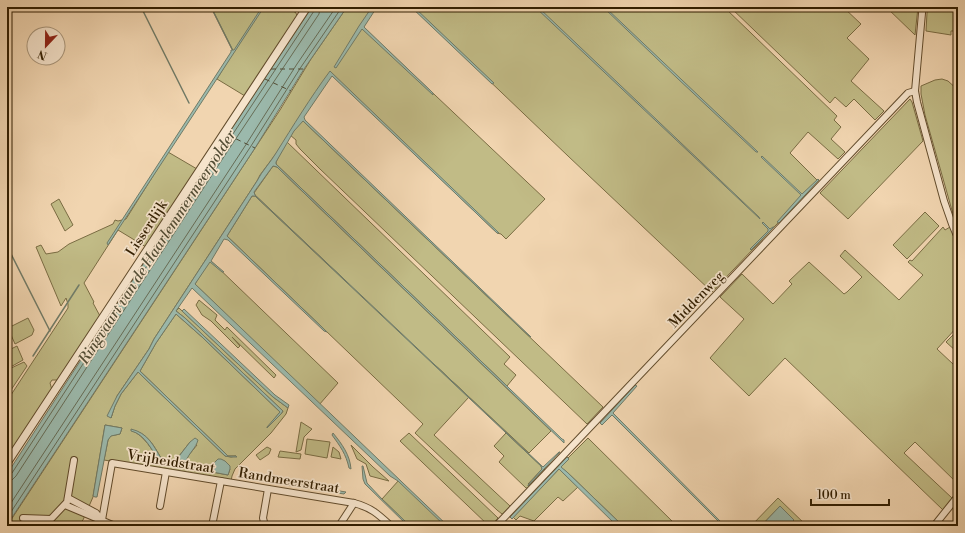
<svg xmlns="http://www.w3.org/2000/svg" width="965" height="533" font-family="'Libre Bodoni',serif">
<rect width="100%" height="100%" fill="#f1d5b0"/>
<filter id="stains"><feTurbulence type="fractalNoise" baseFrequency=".005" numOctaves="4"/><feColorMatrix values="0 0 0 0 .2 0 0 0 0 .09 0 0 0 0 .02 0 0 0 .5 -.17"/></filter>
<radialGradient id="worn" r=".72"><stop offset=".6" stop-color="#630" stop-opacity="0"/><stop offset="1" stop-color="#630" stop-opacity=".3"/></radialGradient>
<!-- green -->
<g fill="#c1bb86" stroke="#7a6c43" fill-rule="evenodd">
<polygon points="211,7 288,7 296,13 297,16 245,96 217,79 234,51 232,49"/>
<path d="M 347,7 L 375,7 L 363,27 L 545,199 L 506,239 L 501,234 L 497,233 L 331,74 L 301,119 L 603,407 L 587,424 L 320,169 L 300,149 L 296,144 L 296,140 L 290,135 L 260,175 L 257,181 L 154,339 L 149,349 L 117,396 L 111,418 L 115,406 L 121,394 L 138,372 L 225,456 L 231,457 L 236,456 L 228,456 L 225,453 L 140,371 L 156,343 L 176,314 L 202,337 L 280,412 L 267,428 L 281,414 L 283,411 L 185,318 L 176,311 L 179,308 L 257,382 L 273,397 L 288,408 L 286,414 L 271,433 L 235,469 L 232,476 L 231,481 L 104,460 L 108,440 L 110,436 L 120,434 L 122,428 L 105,425 L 93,497 L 83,520 L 77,526 L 7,526 L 280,110 L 311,59 ZM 131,430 C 147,432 154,446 161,458 L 173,460 L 176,460 L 190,442 L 197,445 L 188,456 L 186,461 L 189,465 L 209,468 L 218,459 L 230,469 L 228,475 L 160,462 C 152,450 145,436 131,430 Z"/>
<polygon points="412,7 724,7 837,116 834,120 841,127 831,139 845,152 838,159 808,132 790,153 818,181 712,292 568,156"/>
<polygon points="730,7 843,7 861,24 847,38 869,59 851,81 884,111 875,120 854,99 846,107 835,97 830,103"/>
<polygon points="886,7 918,7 915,35"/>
<polygon points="929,7 958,7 958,31 951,31 951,35 926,31 927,13"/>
<polygon points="942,79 948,81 958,90 958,229 953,214 925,115 921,94 921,86 935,80"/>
<polygon points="910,99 912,102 923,141 848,219 820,193"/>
<polygon points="286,141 510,357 504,364 516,375 507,386 276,164 276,162"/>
<polygon points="168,152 197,169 146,247 118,230 84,283 94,302 93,303 100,316 59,380 52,380 50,383 52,390 8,456 7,455 7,401 68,308 68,304 66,298 61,306 36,247 41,245 46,254 58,252 69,244 113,224 115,220 118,221 126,219"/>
<polygon points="273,166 277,167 551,431 529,453 436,366 469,397 434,435 510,506 503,514 502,514 497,510 415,433 423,424 227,236 252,196 255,196 349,284 255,195 254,193"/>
<polygon points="59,199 73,225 65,231 51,204"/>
<polygon points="925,212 939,226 907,259 893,245"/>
<polygon points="943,227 945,230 950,227 958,244 958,326 937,349 953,364 958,359 958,484 915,442 904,453 952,498 943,510 785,358 749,396 710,358 744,319 720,297 742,274 773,304 792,284 789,281 809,262 844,294 847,292 862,277 840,256 845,250 899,300 923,275 908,262 910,260 912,261"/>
<polygon points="210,260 338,383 319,405 195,284"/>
<polygon points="199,300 217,315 215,320 225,330 227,327 276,375 274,378 232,337 240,346 238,348 211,321 202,315 196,305"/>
<polygon points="28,318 34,330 32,335 15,344 8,328"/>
<polygon points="958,330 958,351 957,352 946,342"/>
<polygon points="17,346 23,360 7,369 7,351"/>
<polygon points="24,362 27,366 7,396 7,370"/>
<polygon points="301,422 312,429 304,437 301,450 296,452"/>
<polygon points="409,433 498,518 491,526 489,526 400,441"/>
<polygon points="506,433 541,466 542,469 528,484 529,485 544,469 546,471 529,488 526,488 499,462 504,456 494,446"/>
<polygon points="588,438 677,526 623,526 567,472 560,467 569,459 568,458"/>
<polygon points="307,439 330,442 327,458 305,454"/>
<polygon points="351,445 373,467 389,481 370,476 366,464 357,459"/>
<polygon points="267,447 271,449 269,454 260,460 256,455"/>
<polygon points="333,447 339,452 341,459 331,457"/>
<polygon points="280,451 301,454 300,459 278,457"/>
<polygon points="559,469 578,487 563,501 558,497 534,521 520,516 516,520 513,517"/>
<polygon points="399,480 447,526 410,526 382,499"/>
<polygon points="778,498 807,526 788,526 793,520 780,506 761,526 751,526"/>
</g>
<!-- water -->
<g fill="#9bb9ac" stroke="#717b67">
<polygon points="262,7 264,7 108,245 107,243 231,52 231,50 234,50"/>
<polygon points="312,7 347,7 304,69 255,148 7,525 7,474 219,147"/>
<polygon points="372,7 377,7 364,27 433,93 433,95 362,29 336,68 334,67 359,26"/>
<polygon points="411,7 414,7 494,83 492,84"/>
<polygon points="535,7 538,7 759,217 760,219"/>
<polygon points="603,7 605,7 758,152 756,152 677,78"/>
<path d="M 330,71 L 499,233 L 497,233 L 332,76 L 304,117 L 305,120 L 531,337 L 529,336 L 303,121 L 294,131 L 276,162 L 276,164 L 562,439 L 564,440 L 564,443 L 277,167 L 273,166 L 254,192 L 255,195 L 543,467 L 559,452 L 560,452 L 528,486 L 528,485 L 542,469 L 541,466 L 255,196 L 252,196 L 227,236 L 327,332 L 324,331 L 228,240 L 224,239 L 211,261 L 224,272 L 222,272 L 210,262 L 195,284 L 448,526 L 445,526 L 398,481 L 390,476 L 192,288 L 176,311 L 185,318 L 283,411 L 281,414 L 267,428 L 267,427 L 280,412 L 202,337 L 176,314 L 156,343 L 140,371 L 225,453 L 228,456 L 236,456 L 237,457 L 231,457 L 225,456 L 138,372 L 121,394 L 115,406 L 111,418 L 107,416 L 117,396 L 149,349 L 154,339 L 257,181 C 262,171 270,163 276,153 C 293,126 310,98 330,71 Z"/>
<polygon points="762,156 802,194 818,179 819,180 779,223 777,222 801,195 761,157"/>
<polygon points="763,222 770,229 773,227 774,227 751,250 750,249 768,231 768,229 762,223"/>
<polygon points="184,309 275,395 289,405 288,408 273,397 257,382 182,311"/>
<polygon points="635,385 637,386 613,413 725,526 722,526 720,524 718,526 715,526 719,522 612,415 602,425 600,423"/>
<polygon points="105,425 122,428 120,434 111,436 108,440 97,497 95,497 93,496"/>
<path d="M 131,429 C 148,433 153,445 161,458 L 173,460 L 176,460 L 190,442 L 195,438 L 198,440 C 196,448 189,453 186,461 L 189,465 L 209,468 L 218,459 L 221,459 L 225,461 L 230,466 L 230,469 L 228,475 L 160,462 C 152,451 145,434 131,431 Z"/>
<path d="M 333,433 C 342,444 350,455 351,469 L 349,468 C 346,454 340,446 332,435 Z"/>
<polygon points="567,457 569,459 561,467 567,472 623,526 617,526 559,469 512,519 510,517"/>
<polygon points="362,466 363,466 367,483 382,499 410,526 408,526 365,484 363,479"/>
<polygon points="242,475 346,492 344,494 242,478"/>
<polygon points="780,506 794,520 788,526 761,526"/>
</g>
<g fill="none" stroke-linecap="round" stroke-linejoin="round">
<!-- shore -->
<g stroke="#666c56" stroke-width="1">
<polyline points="7,476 10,475 12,473 223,149 314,11 315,7"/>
<polyline points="7,481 12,480 16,476 227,152 319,14 320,7"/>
<polyline points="7,509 247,143 297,64 336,7"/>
<polyline points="7,518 251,146 301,67 342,7"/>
</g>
<!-- stream -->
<g stroke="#717b67" stroke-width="1.5">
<polyline points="141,7 189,103"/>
<polyline points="211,7 232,49"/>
<polyline points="7,246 50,331"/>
<polyline points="33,356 79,285"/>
</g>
<!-- ferry -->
<g stroke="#524c34" stroke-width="1" stroke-dasharray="5 4" stroke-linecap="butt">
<polyline points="271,69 304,69"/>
<polyline points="265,79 291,91"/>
<polyline points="228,135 255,148"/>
</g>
<defs>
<g id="minor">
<polyline points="923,7 922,13 915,91 917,102 944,201 952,224 958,238"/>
<polyline points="68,498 96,513 102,520"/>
<polyline points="65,505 115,526"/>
<polyline points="160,506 166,472"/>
<polyline points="23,518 51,519 67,502 74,460"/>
<polyline points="96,526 102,520 112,463 221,481"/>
<path d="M 212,526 L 221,481 L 354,503 C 372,508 378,514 391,526"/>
<polyline points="265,526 263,518 268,489"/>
<polyline points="339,526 354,503"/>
<polyline points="496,526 908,93 915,91"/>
<polyline points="934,526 958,496"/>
</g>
<polyline id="tertiary" points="7,463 307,7"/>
</defs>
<!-- minor casing -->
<use href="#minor" stroke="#624c2c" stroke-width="8"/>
<!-- tertiary casing -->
<use href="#tertiary" stroke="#624c2c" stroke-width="9"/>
<!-- minor -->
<use href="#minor" stroke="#f6e4cc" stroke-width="6"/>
<!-- tertiary -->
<use href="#tertiary" stroke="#f6e4cc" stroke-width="7"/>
</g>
<g text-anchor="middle" stroke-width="3.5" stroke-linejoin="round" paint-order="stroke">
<!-- street labels -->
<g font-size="14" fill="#321e00" stroke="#f6e4cc">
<text transform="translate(146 228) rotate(-57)" y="5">Lisserdijk</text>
<text transform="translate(696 299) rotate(-46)" y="5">Middenweg</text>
<text transform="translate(171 461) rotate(9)" y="5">Vrijheidstraat</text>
<text transform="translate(289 480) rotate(9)" y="5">Randmeerstraat</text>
</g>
<!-- water labels -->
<g font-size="15" font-style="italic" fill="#524c34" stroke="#f6e4cc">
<text transform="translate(157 247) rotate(-57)" y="5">Ringvaart van de Haarlemmermeerpolder</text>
</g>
</g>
<!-- margin -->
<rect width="965" height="533" fill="none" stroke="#f1d5b0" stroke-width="24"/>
<rect x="8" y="8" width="949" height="517" fill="none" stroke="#321e00" stroke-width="2"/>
<rect x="12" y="12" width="941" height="509" fill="none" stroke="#321e00"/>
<!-- north arrow -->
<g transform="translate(46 46) rotate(202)"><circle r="19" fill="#f6e4cc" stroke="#a8957a"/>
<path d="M0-3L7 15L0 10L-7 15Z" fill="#8f2418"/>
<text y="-6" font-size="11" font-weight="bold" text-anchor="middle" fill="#321e00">N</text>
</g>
<!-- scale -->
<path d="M811 499v6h78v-6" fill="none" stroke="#321e00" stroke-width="2"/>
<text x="817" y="499" font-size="12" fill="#321e00" stroke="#f6e4cc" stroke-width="3" paint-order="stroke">100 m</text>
<rect width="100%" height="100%" filter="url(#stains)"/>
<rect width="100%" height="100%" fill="url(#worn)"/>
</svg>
